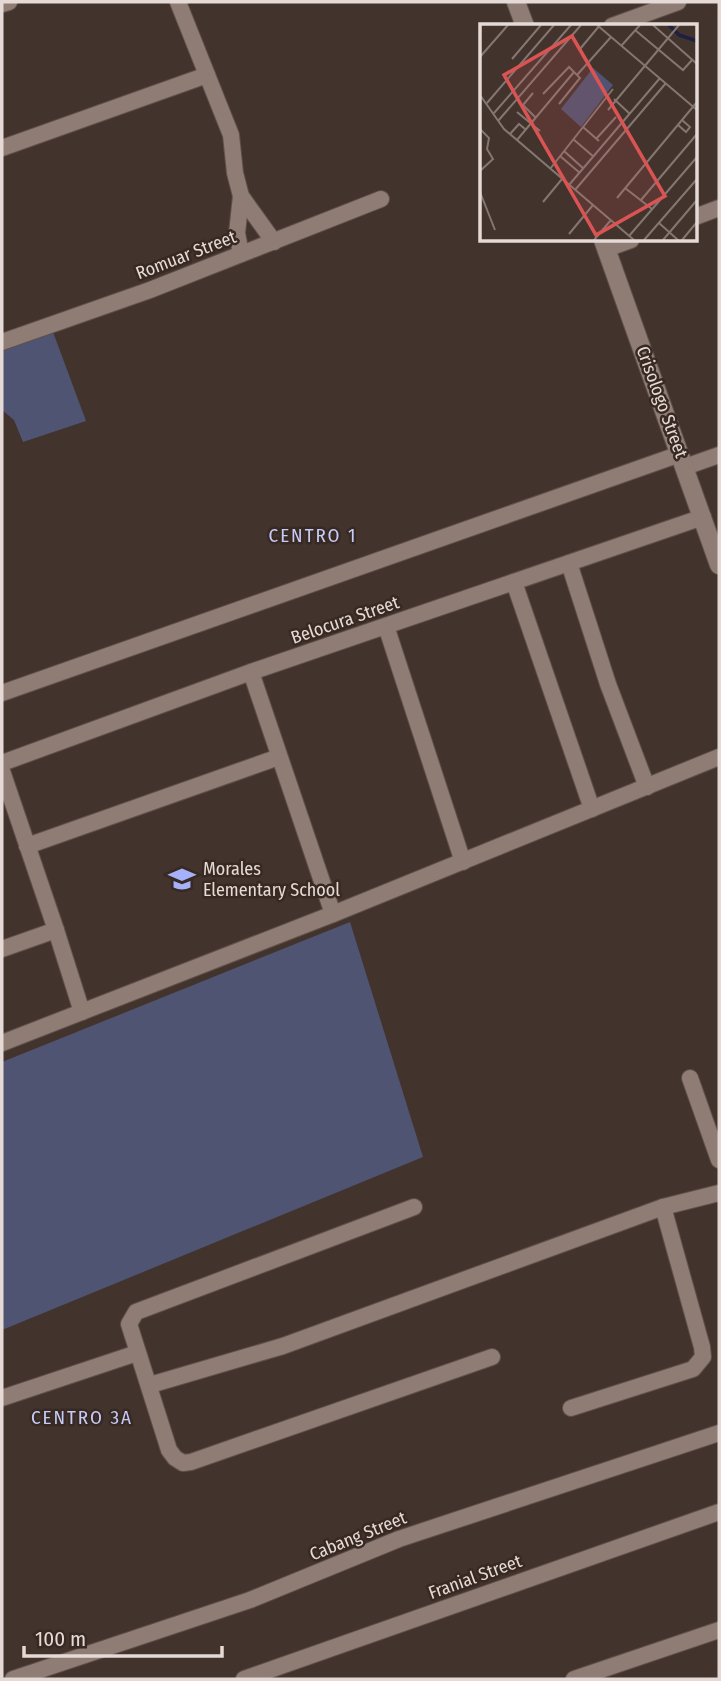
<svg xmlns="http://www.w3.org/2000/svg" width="721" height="1681" font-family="'Fira Sans Condensed',sans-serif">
<rect width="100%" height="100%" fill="#43332d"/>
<!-- green -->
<g fill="#4f5473">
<polygon points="53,332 86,421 23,442 14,420 2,410 2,350"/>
<polygon points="350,922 423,1157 2,1330 2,1062"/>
</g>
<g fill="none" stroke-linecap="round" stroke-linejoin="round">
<defs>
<g id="street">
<polyline points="178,2 231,135 235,173 241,196 274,242"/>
<polyline points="2,4 9,2"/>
<polyline points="612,26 678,2"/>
<polyline points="2,148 207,75"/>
<polyline points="241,196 237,233 241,254"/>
<polyline points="695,217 719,208"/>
<polyline points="606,249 631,240"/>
<polyline points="2,342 150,290 381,199"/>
<polyline points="685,467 719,455"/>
<polyline points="569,563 608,684 647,787"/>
<polyline points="514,582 592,809"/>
<polyline points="386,626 463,862"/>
<polyline points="251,672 333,914"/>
<polyline points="2,693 680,454"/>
<polyline points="2,763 251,672 703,517"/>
<polyline points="2,771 56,930 82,1012"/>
<polyline points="27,846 279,757"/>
<polyline points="2,949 56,930"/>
<polyline points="2,1043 333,914 719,757"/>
<polyline points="690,1078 719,1160"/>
<polyline points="414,1207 136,1312 129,1324 169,1450 175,1458 183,1463 191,1462 492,1357"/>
<polyline points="150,1385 283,1346 663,1207 719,1193"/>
<polyline points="2,1398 137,1353"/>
<polyline points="571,1408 693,1369 703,1357 702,1347 663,1207"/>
<polyline points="13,1679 250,1600 399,1539 719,1433"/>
<polyline points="244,1679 719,1512"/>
<polyline points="574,1679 719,1630"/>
</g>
<g id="secondary">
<polyline points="516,2 525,26"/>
<polyline points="603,240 719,565"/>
</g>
</defs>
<!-- street casing -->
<use href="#street" stroke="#5e504b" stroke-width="18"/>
<!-- secondary casing -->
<use href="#secondary" stroke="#5e504b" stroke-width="20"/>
<!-- street -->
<use href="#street" stroke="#8e7c75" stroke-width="16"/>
<!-- secondary -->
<use href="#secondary" stroke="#8e7c75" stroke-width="18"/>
</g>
<!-- icons -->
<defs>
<symbol id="school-bare" viewBox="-9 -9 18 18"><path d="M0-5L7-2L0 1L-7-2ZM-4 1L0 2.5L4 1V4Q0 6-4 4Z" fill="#a6b1fc" stroke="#382923" stroke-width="2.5" paint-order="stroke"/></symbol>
</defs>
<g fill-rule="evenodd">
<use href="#school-bare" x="163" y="860" width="38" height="38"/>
</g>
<g text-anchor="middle" stroke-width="5" stroke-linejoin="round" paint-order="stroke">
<!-- street labels -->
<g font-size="18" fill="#e5dad6" stroke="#382923">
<text transform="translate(186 255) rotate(-21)" y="6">Romuar Street</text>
<text transform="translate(662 402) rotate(70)" y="6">Crisologo Street</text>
<text transform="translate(345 620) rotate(-19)" y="6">Belocura Street</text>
<text transform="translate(358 1536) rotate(-22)" y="6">Cabang Street</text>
<text transform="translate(475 1577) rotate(-20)" y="6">Franial Street</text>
</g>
<!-- poi labels -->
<g font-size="18" fill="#e5dad6" stroke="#382923" text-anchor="start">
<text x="203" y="875">Morales<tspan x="203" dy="21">Elementary School</tspan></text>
</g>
<!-- neighbourhood labels -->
<g font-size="19" letter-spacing="2" fill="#c5ccf7" stroke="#382923">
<text x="313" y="542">CENTRO 1</text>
<text x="82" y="1424">CENTRO 3A</text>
</g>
</g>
<!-- overview -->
<g transform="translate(480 24)">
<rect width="217" height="217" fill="#43332d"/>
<path d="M 113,44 L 133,61 L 101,103 L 81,85 Z" fill="#4f5473"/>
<path fill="none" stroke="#1d2041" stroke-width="3.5" d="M 189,1 L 199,11 L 217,17"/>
<path fill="none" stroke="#847671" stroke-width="2" d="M 117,1 L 217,86M 173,1 L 217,40M 155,6 L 203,46 L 212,36M 142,21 L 160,1M 100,25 L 120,1M 0,33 L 28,1M 32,35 L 61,1M 97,51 L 131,13M 53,69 L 43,81 L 55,93M 63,70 L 89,43 L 100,54 L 79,80M 0,71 L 24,105 L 154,216M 134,75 L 150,90M 7,79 L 74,1M 128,86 L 199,1M 37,88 L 60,107M 14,89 L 91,1M 18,97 L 101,1M 198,101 L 206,108 L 210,103 L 202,96M 103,103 L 119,117M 0,105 L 9,114 L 7,125 L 13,135 L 0,147M 30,110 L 39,100 L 45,105M 93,115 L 114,133M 116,115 L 136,93M 37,116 L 94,48M 84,127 L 104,145M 80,132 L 100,149M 70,145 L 133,65M 89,161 L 180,54M 145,164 L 172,185M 95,166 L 186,59M 0,168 L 15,206M 137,174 L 217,78M 161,176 L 217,110M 63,178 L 82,155M 179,199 L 198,216M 89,210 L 113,181M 149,212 L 217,133M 114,216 L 131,196M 164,216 L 217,155M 183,216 L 217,176M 202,216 L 217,198"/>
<path fill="#da5454" fill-opacity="0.15" stroke="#da5454" stroke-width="3.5" d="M 92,12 L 185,172 L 116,211 L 24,51 Z"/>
<rect width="217" height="217" fill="none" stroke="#e5dad6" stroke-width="3.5"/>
</g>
<!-- border -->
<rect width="721" height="1681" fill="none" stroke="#e5dad6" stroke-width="7"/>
<!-- scale -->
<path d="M24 1646v10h198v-10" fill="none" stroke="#e5dad6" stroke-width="3.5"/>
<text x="35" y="1646" font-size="21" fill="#e5dad6" stroke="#382923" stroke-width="5" paint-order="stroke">100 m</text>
</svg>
